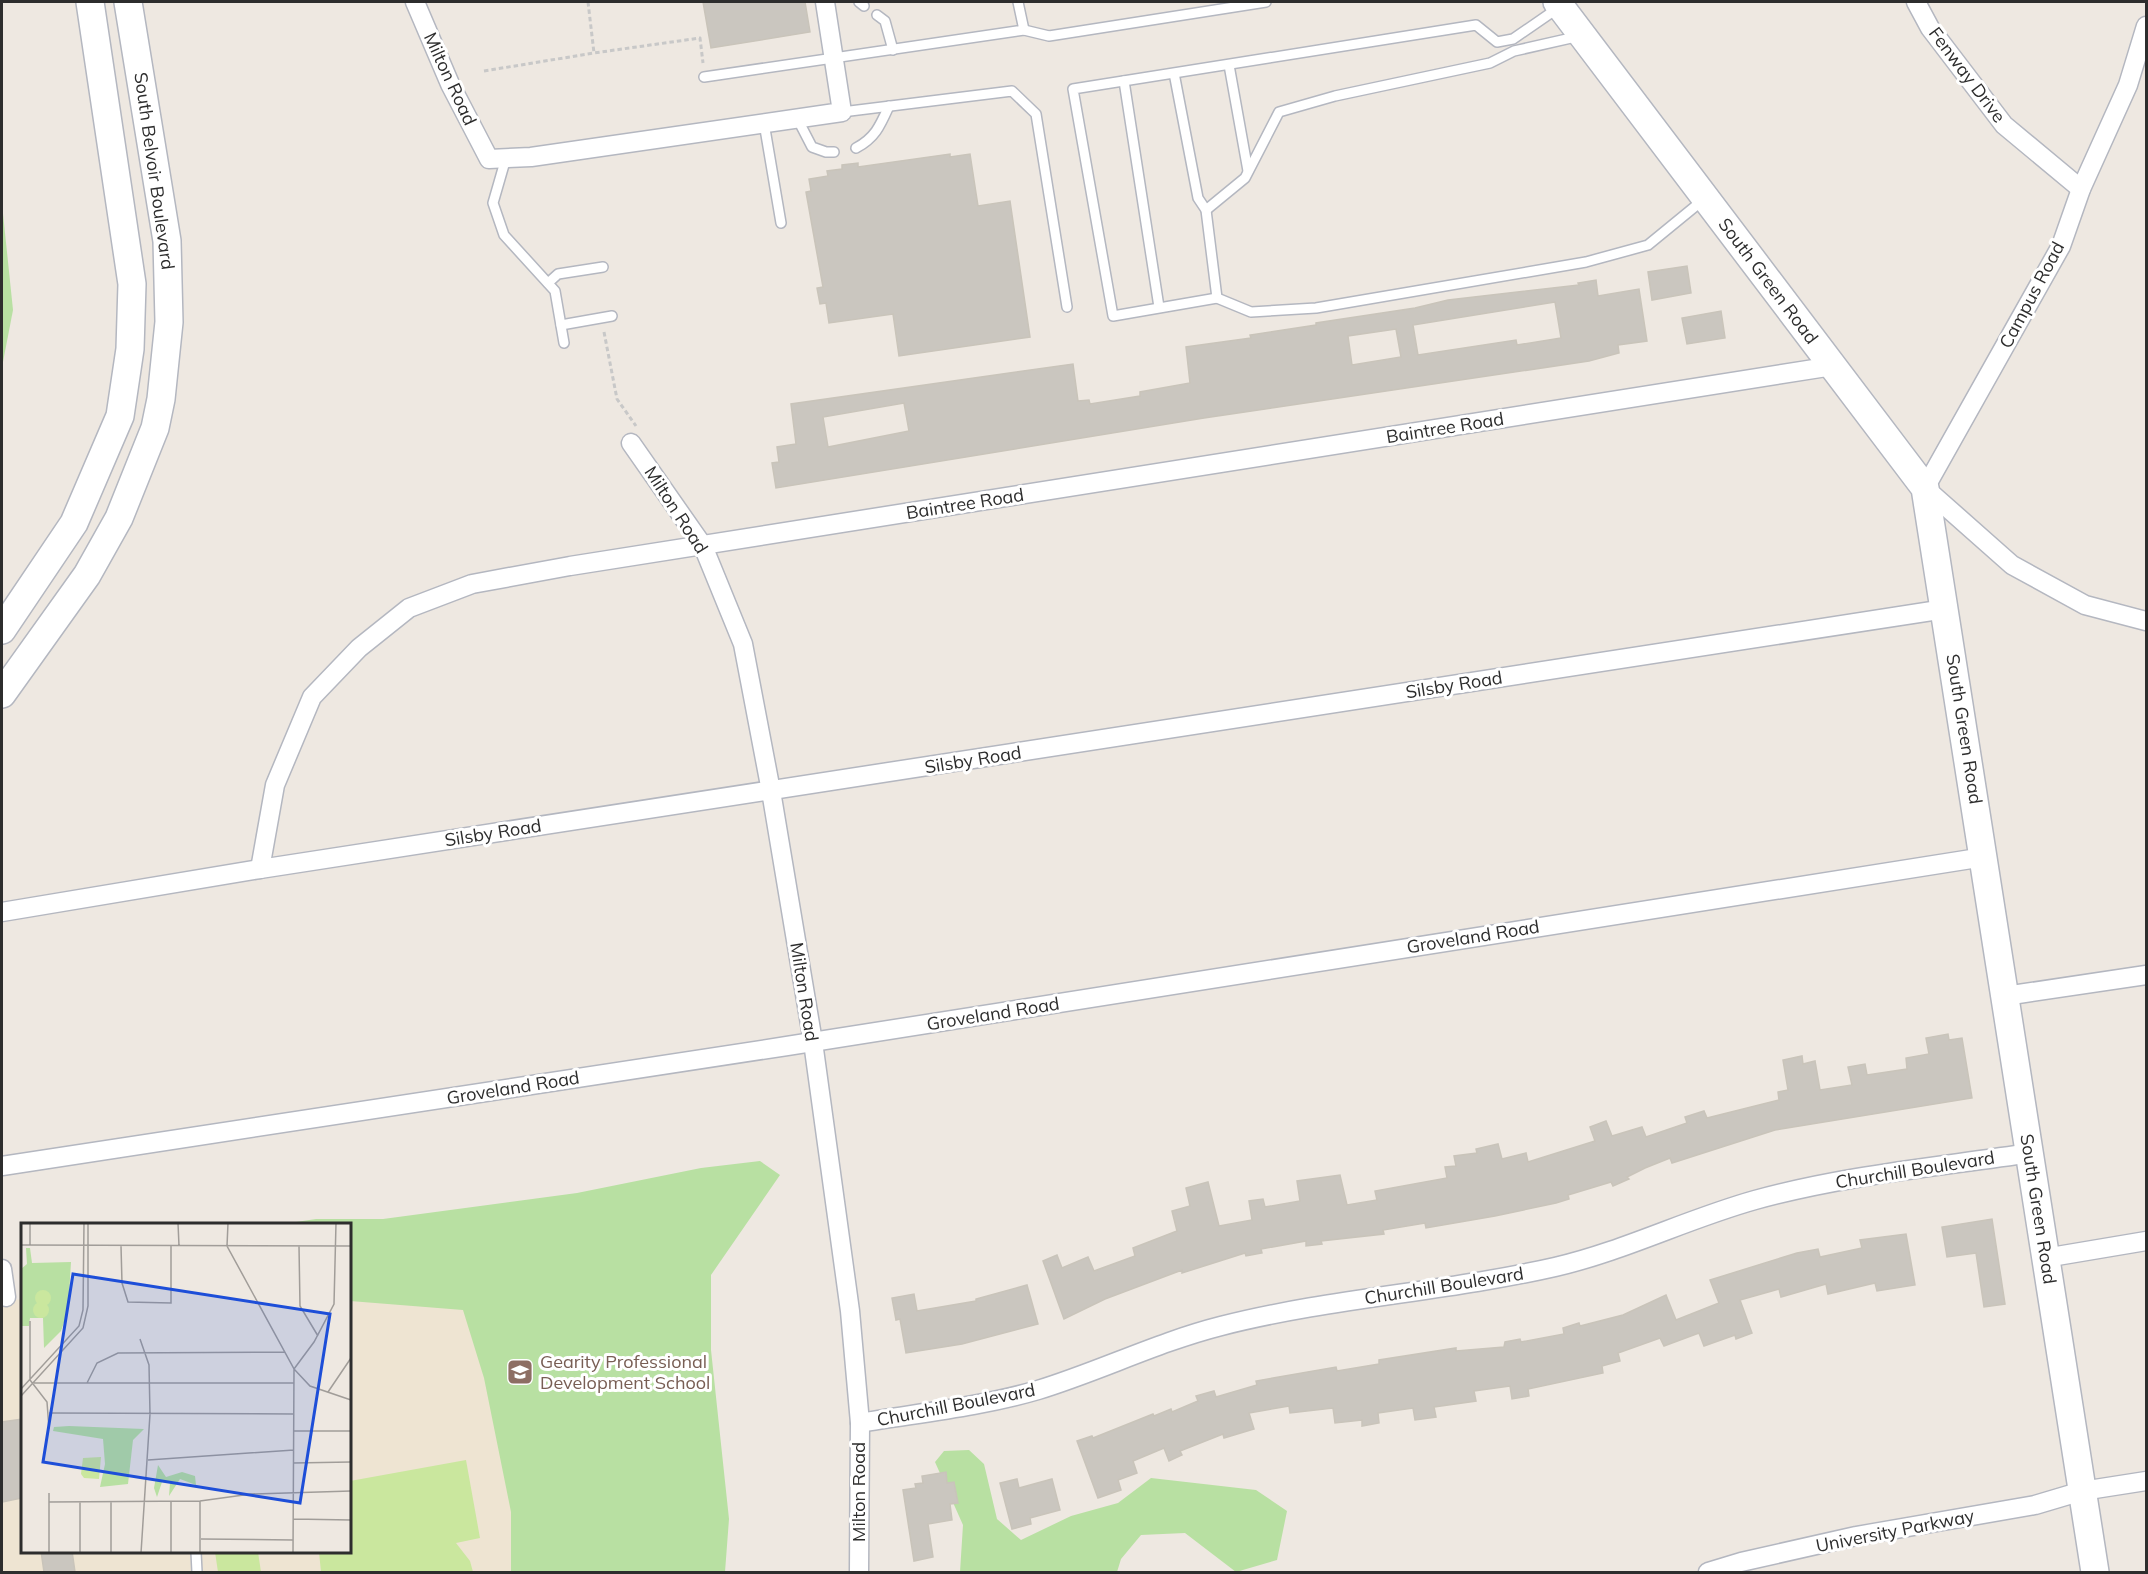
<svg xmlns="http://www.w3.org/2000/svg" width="2148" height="1574" font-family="Mulish,sans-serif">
<rect width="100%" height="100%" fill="#eee8e1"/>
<!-- education -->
<polygon fill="#eee4d2" points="672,1193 702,1572 2,1572 2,1302 22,1299 22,1552 350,1552 350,1245"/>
<!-- green -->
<g fill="#b8e0a2">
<polygon points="2,204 13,310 2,367"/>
<polygon points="760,1161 780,1175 711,1275 711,1350 729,1519 725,1572 511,1572 511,1512 484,1378 463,1310 350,1301 350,1224 283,1224 316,1219 383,1219 577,1193 701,1168"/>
<polygon points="969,1450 984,1464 997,1519 1021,1540 1071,1516 1118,1503 1151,1478 1256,1490 1287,1511 1277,1560 1236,1572 1185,1533 1141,1535 1121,1559 1117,1572 960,1572 963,1525 935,1462 944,1451"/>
</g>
<!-- pitch -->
<g fill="#cae79e">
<polygon points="466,1460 480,1538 456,1543 470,1561 473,1572 321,1572 319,1552 350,1552 350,1481"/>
<polygon points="215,1552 258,1552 261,1572 218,1572"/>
</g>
<!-- building -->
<g fill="#cac6bf" stroke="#c9c4ba" stroke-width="1.5" fill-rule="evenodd">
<polygon points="703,2 805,2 810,32 711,48"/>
<polygon points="950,154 950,157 970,154 978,206 1010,201 1030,337 899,356 893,314 829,323 826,303 820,304 817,288 823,287 806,192 811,191 809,179 828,176 827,171 842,169 842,165 858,163 858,167"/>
<polygon points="1687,266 1691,293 1652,300 1648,272"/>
<path d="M 1596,280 L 1598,296 L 1639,289 L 1647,341 L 1618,345 L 1619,353 L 1589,361 L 1204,418 L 776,488 L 772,463 L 779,462 L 777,447 L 796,444 L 791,404 L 1073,364 L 1078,401 L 1089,400 L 1090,404 L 1140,396 L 1140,392 L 1190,383 L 1186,347 L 1251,338 L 1250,335 L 1316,325 L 1316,323 L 1415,308 L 1448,300 L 1579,285 L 1578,283 ZM 1555,302 L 1561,338 L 1517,345 L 1516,340 L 1418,355 L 1413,325 ZM 1396,329 L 1401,357 L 1352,365 L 1348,336 ZM 904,403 L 909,431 L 828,447 L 823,417 Z"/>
<polygon points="1721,311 1725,338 1687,344 1682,318"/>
<polygon points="1948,1034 1949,1040 1962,1038 1972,1098 1775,1130 1672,1163 1670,1158 1645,1168 1627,1177 1629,1179 1613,1186 1611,1182 1568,1195 1569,1199 1556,1203 1495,1216 1426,1228 1425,1223 1383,1230 1384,1234 1321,1241 1322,1244 1306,1246 1306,1241 1261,1249 1262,1253 1246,1256 1245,1253 1182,1273 1182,1270 1105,1299 1064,1319 1043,1261 1057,1255 1062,1268 1088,1257 1094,1271 1135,1256 1133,1248 1177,1231 1172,1211 1190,1206 1186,1188 1208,1182 1219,1226 1252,1220 1249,1201 1263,1199 1265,1207 1300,1201 1297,1181 1340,1175 1347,1205 1377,1200 1375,1191 1447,1178 1445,1167 1456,1166 1454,1156 1477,1153 1476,1149 1498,1144 1502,1159 1526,1153 1528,1162 1595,1141 1590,1127 1606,1121 1612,1136 1642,1127 1646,1137 1687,1123 1685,1117 1704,1111 1707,1118 1779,1100 1778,1092 1788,1090 1783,1060 1802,1056 1803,1064 1815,1061 1820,1090 1852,1085 1848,1067 1865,1064 1867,1075 1907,1069 1906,1058 1929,1054 1926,1038"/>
<polygon points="1992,1219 2005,1304 1984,1307 1976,1253 1947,1257 1942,1227"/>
<polygon points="1906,1234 1915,1285 1877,1291 1875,1283 1828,1294 1826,1284 1781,1297 1779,1289 1740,1300 1752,1333 1736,1339 1735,1335 1704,1346 1699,1333 1664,1346 1660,1338 1618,1353 1620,1361 1602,1366 1603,1373 1528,1389 1529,1396 1512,1399 1510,1386 1474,1391 1476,1401 1434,1407 1436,1417 1415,1420 1413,1408 1378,1413 1379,1423 1362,1426 1362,1420 1335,1423 1333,1408 1290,1413 1289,1406 1249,1413 1254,1429 1224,1438 1223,1434 1180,1451 1182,1455 1169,1461 1164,1448 1133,1461 1137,1473 1118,1480 1121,1490 1098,1498 1077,1441 1092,1436 1093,1438 1153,1414 1154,1416 1171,1409 1172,1412 1198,1401 1196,1396 1214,1391 1216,1397 1257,1385 1256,1381 1336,1367 1337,1371 1379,1364 1379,1360 1456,1348 1456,1351 1504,1347 1505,1342 1520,1339 1521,1342 1564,1334 1563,1328 1579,1323 1580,1326 1623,1315 1666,1295 1676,1320 1719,1303 1710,1280 1797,1253 1818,1249 1820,1257 1862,1248 1860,1240"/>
<polygon points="1027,1285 1038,1324 962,1344 906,1353 900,1319 896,1320 892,1298 914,1294 917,1311 976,1301 976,1299"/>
<polygon points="22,1419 22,1498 2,1502 2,1422"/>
<polygon points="946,1472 947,1483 954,1482 958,1503 950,1504 952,1520 928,1524 933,1557 914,1561 903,1490 916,1488 915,1484 923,1483 922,1476"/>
<polygon points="1017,1479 1019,1488 1052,1479 1060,1510 1030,1518 1031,1524 1012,1529 1000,1483"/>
<polygon points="41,1551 72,1551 75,1572 44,1572"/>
</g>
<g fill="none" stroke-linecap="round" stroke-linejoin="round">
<defs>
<g id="lane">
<polyline points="859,2 864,6"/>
<polyline points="1018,2 1024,30"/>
<polyline points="877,15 885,21 893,50"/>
<polyline points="1229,65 1248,171"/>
<polyline points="1174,73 1198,198 1206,210 1217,298 1113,316 1073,89 1476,25 1497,42 1513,39 1558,8"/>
<polyline points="704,77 1024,30 1049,36 1266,2"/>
<polyline points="1124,81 1159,307"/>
<polyline points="842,112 1012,91 1036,114 1067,307"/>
<polyline points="797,118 812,147 826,152 834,152"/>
<polyline points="764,123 781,223"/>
<path d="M 856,148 C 875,138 880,126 889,106"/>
<polyline points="506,158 493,203 504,235 555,291 564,343"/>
<polyline points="1206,210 1245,178 1279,112 1335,96 1490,63 1514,51 1580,36"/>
<polyline points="548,283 558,274 603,267"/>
<polyline points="1217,298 1251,312 1316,308 1586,262 1648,245 1703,200"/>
<polyline points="561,325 612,316"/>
<polyline points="196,1552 197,1572"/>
</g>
<g id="street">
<polyline points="415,2 450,84 489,159 531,157 842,112 825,2"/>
<polyline points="1916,2 1930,28 2004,125 2081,189"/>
<polyline points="2146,26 2128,85 2081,189 2061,246 1925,488 2012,565 2085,605 2146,621"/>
<polyline points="631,443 703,546 743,644 771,791 813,1042 850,1311 860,1423 859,1572"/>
<polyline points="260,869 275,785 312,697 359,648 409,608 472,584 570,566 1833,366"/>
<polyline points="2,912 260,869 1945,609"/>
<polyline points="2005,996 2146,975"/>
<polyline points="2,1166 787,1046 1984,857"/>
<polyline points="2045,1258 2146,1241"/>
<polyline points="2,1269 6,1297"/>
<path d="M 860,1423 C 919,1413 980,1407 1038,1390 C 1100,1371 1158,1342 1221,1326 C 1330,1298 1445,1292 1555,1267 C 1624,1251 1687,1219 1755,1200 C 1845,1175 1938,1167 2030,1153"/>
<polyline points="1708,1572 1741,1562 1856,1536 2035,1505 2082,1491 2146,1481"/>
</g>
<g id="secondary">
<polyline points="1557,2 1925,488 2095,1572"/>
<polyline points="2,630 74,523 120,416 130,349 132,284 90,2"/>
<polyline points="2,694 87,575 119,518 155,428 161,399 169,322 167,241 128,2"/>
</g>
</defs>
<!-- lane casing -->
<use href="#lane" stroke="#b4b7c0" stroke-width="12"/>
<!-- street casing -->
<use href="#street" stroke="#b4b7c0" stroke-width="21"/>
<!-- secondary casing -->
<use href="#secondary" stroke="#b4b7c0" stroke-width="30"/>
<!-- path -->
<g stroke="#c8c8c8" stroke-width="3" stroke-dasharray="4.5 3" stroke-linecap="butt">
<polyline points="588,2 594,53 700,38 703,63"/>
<polyline points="484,71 594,53"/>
<polyline points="604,332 617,399 636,426"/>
</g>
<!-- lane -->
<use href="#lane" stroke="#fff" stroke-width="9"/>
<!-- street -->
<use href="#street" stroke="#fff" stroke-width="18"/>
<!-- secondary -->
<use href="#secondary" stroke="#fff" stroke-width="27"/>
</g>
<!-- icons -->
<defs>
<symbol id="school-square" viewBox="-11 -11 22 22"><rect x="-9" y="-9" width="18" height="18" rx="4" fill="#8d6e63" stroke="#fff"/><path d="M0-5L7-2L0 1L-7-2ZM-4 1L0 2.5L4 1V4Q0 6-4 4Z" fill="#fff"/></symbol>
</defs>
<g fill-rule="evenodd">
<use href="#school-square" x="505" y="1357" width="30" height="30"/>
</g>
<g text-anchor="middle" stroke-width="6" stroke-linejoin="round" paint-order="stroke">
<!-- street labels -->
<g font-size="18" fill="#2d2d2d" stroke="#fff">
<text transform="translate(1967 75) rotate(53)" y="6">Fenway Drive</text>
<text transform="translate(450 79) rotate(65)" y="6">Milton Road</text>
<text transform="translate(154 171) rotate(82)" y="6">South Belvoir Boulevard</text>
<text transform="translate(1768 281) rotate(53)" y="6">South Green Road</text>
<text transform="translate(2032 295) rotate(-62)" y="6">Campus Road</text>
<text transform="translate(1445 428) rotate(-9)" y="6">Baintree Road</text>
<text transform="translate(965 504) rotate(-9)" y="6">Baintree Road</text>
<text transform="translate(676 510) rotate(57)" y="6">Milton Road</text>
<text transform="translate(1454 685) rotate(-9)" y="6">Silsby Road</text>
<text transform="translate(1964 729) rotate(81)" y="6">South Green Road</text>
<text transform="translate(973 760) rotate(-9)" y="6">Silsby Road</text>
<text transform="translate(493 833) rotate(-9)" y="6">Silsby Road</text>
<text transform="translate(1473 937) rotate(-9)" y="6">Groveland Road</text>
<text transform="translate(804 992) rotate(81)" y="6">Milton Road</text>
<text transform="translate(993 1014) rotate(-9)" y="6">Groveland Road</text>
<text transform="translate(513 1088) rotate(-9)" y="6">Groveland Road</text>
<text transform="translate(1915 1170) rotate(-9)" y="6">Churchill Boulevard</text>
<text transform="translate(2038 1209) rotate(81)" y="6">South Green Road</text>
<text transform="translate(1444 1286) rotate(-9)" y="6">Churchill Boulevard</text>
<text transform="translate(956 1405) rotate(-11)" y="6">Churchill Boulevard</text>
<text transform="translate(859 1492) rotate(-90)" y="6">Milton Road</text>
<text transform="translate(1895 1531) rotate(-11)" y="6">University Parkway</text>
</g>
<!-- education labels -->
<g font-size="18" fill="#785e54" stroke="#fff" text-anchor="start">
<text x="540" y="1368">Gearity Professional<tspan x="540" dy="21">Development School</tspan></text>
</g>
</g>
<!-- overview -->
<g transform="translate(21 1223)">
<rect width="330" height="330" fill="#eee8e1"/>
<path d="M 5,25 L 9,25 L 11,40 L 50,39 L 47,88 L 40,108 L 23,125 L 22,95 L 9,95 L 8,103 L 0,103 L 0,46 L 6,41 ZM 48,203 L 123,206 L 112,217 L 107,261 L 79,264 L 84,241 L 82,216 L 32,208 L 33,204 ZM 137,242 L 145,254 L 161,249 L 174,253 L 175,262 L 159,256 L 148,273 L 149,260 L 141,259 L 136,274 L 133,265 Z" fill="#b8e0a2"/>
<path d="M14 75a8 8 0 1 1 16 0a8 8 0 1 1-16 0ZM12 87a8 8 0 1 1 16 0a8 8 0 1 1-16 0ZM 80,234 L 78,256 L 63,255 L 60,251 L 62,235 Z" fill="#cae79e"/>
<path fill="none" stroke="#a19d99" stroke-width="1.5" d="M 9,0 L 9,22M 157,0 L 158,23M 207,0 L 206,23 L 273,146 L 272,330M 315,0 L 313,81 L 293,119 L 273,146 L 289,163 L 330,177M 0,22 L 330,23M 100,23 L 101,60 L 107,79 L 150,80 L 150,23M 278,23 L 279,83 L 297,113M 9,98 L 9,157 L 26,179 L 28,206M 119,116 L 128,142 L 129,191 L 120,330M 13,160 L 273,160M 66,160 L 76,140 L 97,130 L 264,129M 0,166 L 58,103 L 62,87 L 63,0M 307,169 L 330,135M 0,173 L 62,105 L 67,83 L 67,0M 28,190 L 273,191M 273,208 L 330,208M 127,237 L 273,227M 272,240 L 330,239M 28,270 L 28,330M 28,279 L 179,278 L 230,271 L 330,268M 59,279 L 59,330M 90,279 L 90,330M 272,296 L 330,297M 180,316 L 272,317M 150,330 L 150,279M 179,330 L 179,278"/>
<path fill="#1d4ed8" fill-opacity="0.15" stroke="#1d4ed8" stroke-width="3" d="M 52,51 L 309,91 L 279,280 L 22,239 Z"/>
<rect width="330" height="330" fill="none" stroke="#2d2d2d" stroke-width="3"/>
</g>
<!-- border -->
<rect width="2148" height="1574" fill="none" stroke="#2d2d2d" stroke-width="6"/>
</svg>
